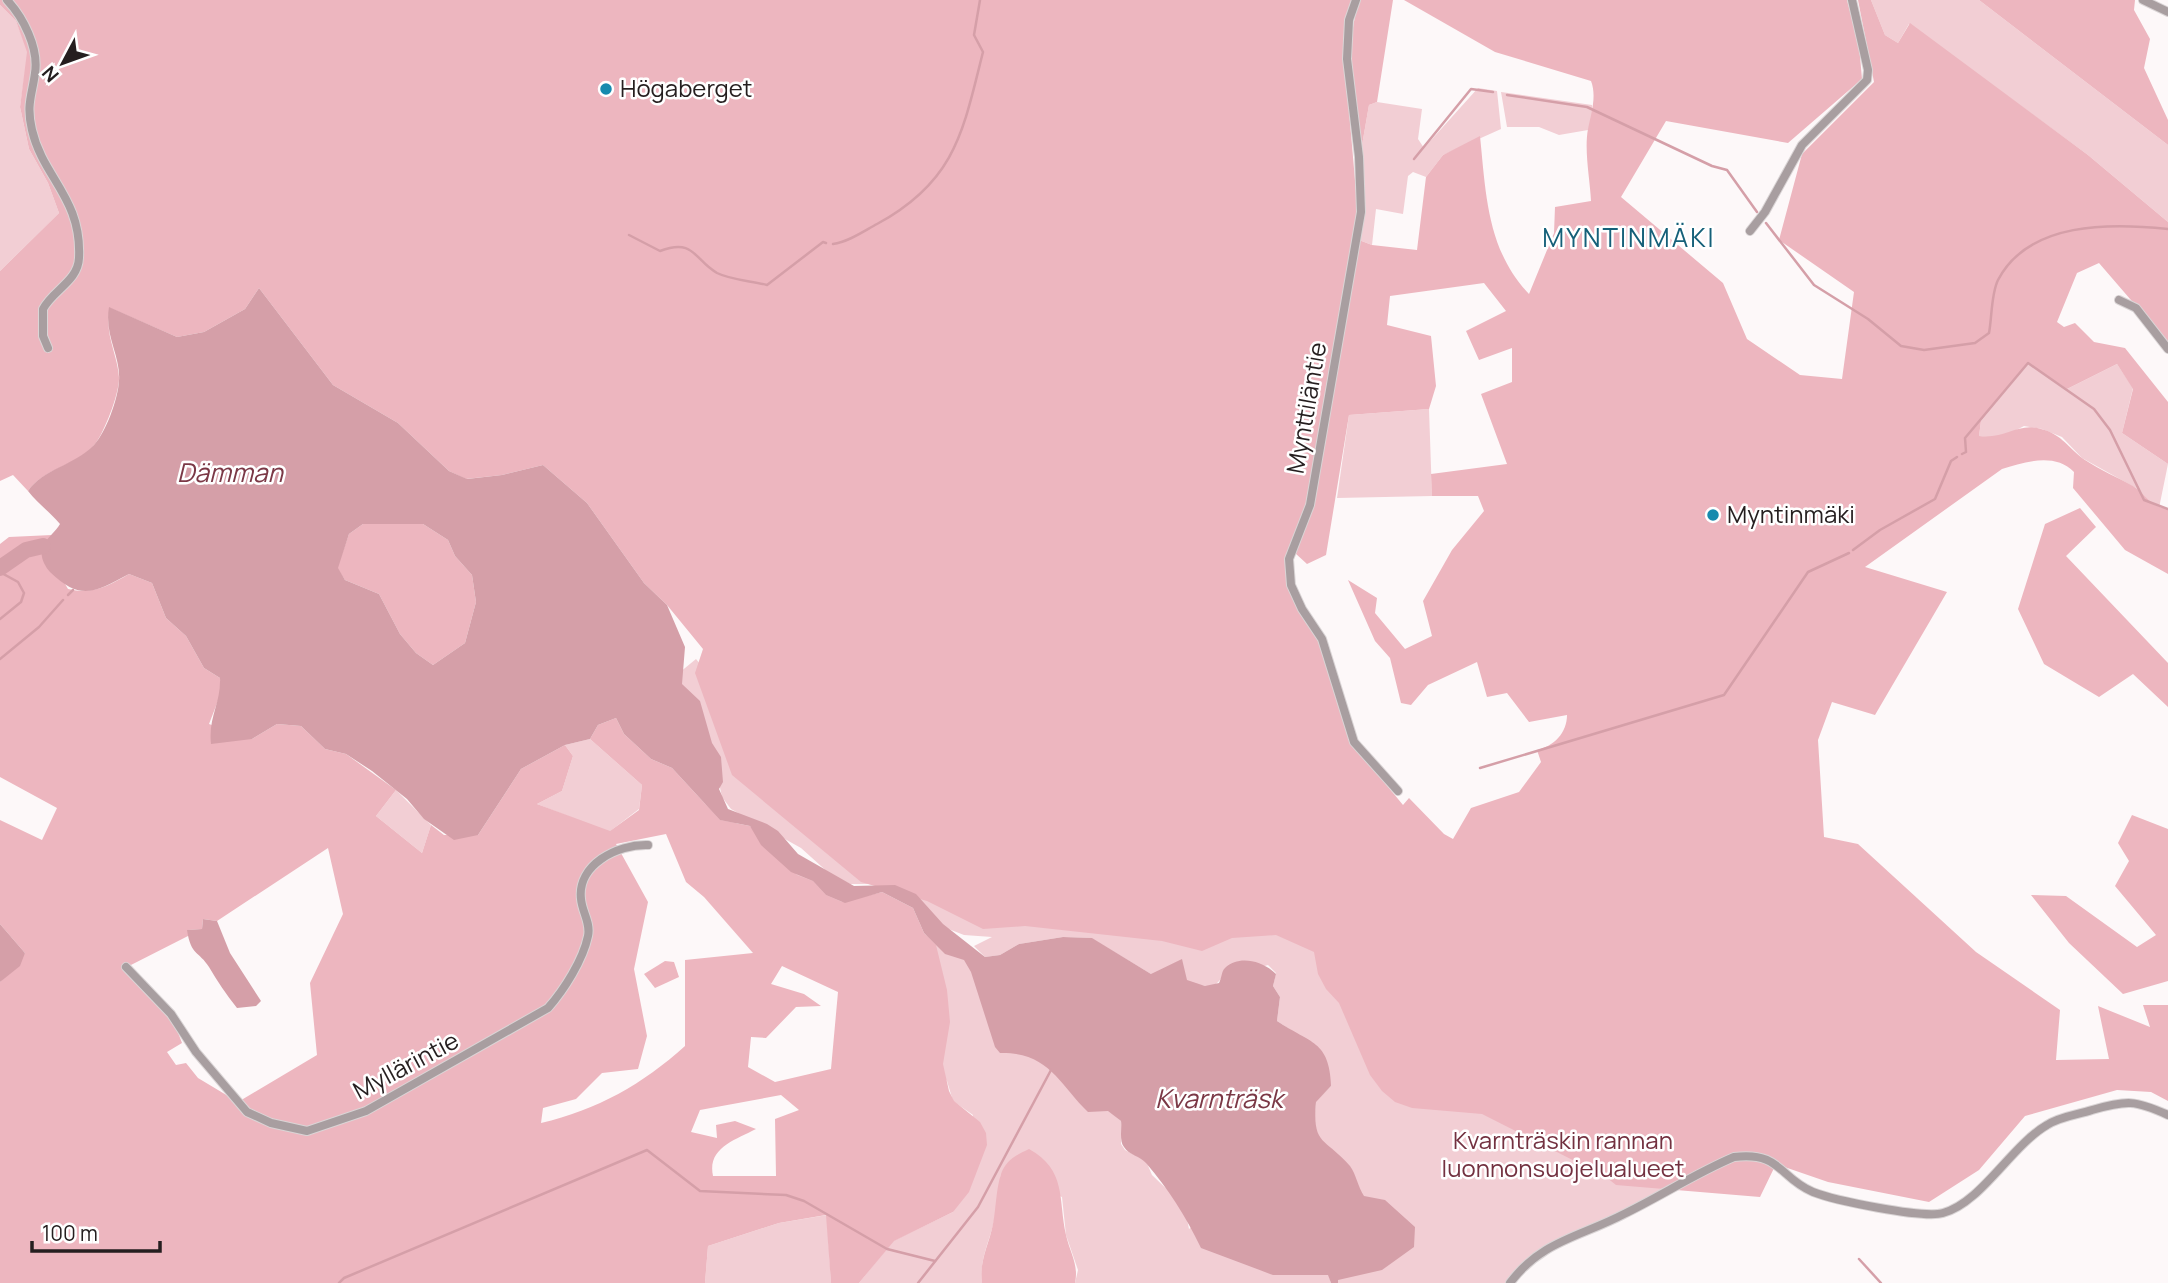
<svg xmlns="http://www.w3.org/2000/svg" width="2168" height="1283" font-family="Manrope,sans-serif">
<rect width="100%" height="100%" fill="#fdf8f9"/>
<!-- green -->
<g fill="#f2ced4">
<polygon points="1871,0 1979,0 2168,145 2168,222 2088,155 1909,24 1898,43 1885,35"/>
<polygon points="0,5 16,21 28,52 20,107 29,149 48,183 59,213 0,271"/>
<polygon points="1478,88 1497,91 1501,129 1443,155 1426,177 1413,172 1408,176 1403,214 1376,209 1372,245 1359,240 1361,151 1369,105 1377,102 1422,109 1418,139 1424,148"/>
<polygon points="1501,92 1592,105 1593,117 1588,130 1559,135 1539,127 1507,127"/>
<polygon points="2028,363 2067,389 2117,364 2133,388 2122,433 2168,464 2159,508 2144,500 2136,488 2082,458 2062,437 2042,429 2024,426 2003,437 1979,436 1981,421"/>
<polygon points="1429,409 1432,496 1337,498 1349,415"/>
<path d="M 696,659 L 857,855 L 1382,951 L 1690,1098 L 1660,1192 L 1533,1258 L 1513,1283 L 1338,1283 L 1338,1280 L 1329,1276 L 1331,1283 L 1075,1283 L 1078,1270 L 1066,1235 L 1062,1197 L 1001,1174 C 998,1192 997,1212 992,1229 C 986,1249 980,1262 982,1283 L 859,1283 L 893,1241 L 953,1212 L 973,1115 L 953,1101 L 947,1081 L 603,735 L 712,809 L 963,957 L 1025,1051 L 1067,1075 L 1121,1121 L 1121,1144 L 1125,1150 L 1146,1161 L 1152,1175 L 1176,1198 L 1186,1214 L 1189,1229 L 1314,1123 L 1316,1101 L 1331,1086 L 1291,1030 L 1277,1021 L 1280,997 L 1273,986 L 1276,973 L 1268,965 L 1221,979 L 1214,986 L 1205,986 L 1151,974 L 1091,938 L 1063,937 L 1019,944 L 1000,955 L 985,957 L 974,946 L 992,937 L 964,935 L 946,928 L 905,893 L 869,884 L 850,884 L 831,875 L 801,848 L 731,809 L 722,797 L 716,769 L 657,691 Z"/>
<polygon points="590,739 642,785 639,809 609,832 537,804 562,791 573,756 565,745"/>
<polygon points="396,790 431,825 422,853 376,816"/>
<polygon points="827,1215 831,1283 705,1283 708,1246 779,1223"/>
</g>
<!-- forest -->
<g fill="#edb6bf" fill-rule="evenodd">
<path d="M 0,0 L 1352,0 L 1343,41 L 1358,215 L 1308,504 L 1286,558 L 1288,583 L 1319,640 L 1351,742 L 1403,805 L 1409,798 L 1444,834 L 1453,839 L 1471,808 L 1519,792 L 1541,762 L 1537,750 C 1554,746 1567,733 1567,715 L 1529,722 L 1507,693 L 1487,697 L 1477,662 L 1428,685 L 1411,705 L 1401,703 L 1390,658 L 1375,641 L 1348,580 L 1377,598 L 1375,613 L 1405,649 L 1432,636 L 1423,601 L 1452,550 L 1484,511 L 1478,496 L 1432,496 L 1431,474 L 1507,464 L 1481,394 L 1512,382 L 1512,348 L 1479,360 L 1466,331 L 1506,311 L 1484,283 L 1390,296 L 1387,325 L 1431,336 L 1436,386 L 1429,409 L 1349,415 L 1326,555 L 1307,564 L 1295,553 L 1313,506 L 1359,240 L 1372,245 L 1417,250 L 1426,177 L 1443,155 L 1480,136 C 1486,194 1487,250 1529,294 L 1554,233 L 1555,207 L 1591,201 C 1590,179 1584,151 1588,129 C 1591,114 1597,96 1591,81 L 1495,52 L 1404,0 L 1847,0 L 1859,45 L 1862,79 L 1788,143 L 1666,121 L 1621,197 L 1723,283 L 1747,339 L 1800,375 L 1842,379 L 1854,292 L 1779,240 L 1802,154 L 1874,82 L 1858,0 L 1871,0 L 1885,35 L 1898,43 L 1910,23 L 2088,155 L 2168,222 L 2168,343 L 2099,263 L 2077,273 L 2057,322 L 2064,327 L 2075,323 L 2094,342 L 2125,348 L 2168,402 L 2168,464 L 2122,433 L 2133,389 L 2117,364 L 2067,389 L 2028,363 L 1981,421 L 1979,436 C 2007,439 2018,422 2041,429 C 2062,434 2069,449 2085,460 C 2100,470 2117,477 2133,486 C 2147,495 2148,506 2168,509 L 2168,574 L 2125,550 L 2073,488 L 2074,472 C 2055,452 2024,462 2002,469 L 1865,567 L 1947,592 L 1875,715 L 1832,702 L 1818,740 L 1824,837 L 1858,844 L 1976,952 L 2060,1010 L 2056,1060 L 2109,1059 L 2098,1006 L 2150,1027 L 2143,1005 L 2168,1005 L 2168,1101 L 2151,1092 L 2117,1090 L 2025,1116 L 1979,1170 L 1929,1202 L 1828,1182 L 1776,1164 L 1760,1197 L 1616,1185 L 1606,1177 L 1482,1114 L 1412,1108 L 1395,1102 L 1382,1091 L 1370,1075 L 1339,1003 L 1326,989 L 1318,974 L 1314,952 L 1276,935 L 1232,938 L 1202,951 L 1162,941 L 1025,926 L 983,929 L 927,901 L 861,882 L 732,775 L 695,673 L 703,649 L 667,605 L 644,583 L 587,503 L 543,465 L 502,475 L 466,479 L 449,471 L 398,423 L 333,385 L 259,288 L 245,309 L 204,332 L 177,337 L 110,308 C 104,334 117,352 119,377 C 120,392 104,433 95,444 C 77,466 44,468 28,491 L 13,475 L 0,481 L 0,271 L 59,213 L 48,183 L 29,149 L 20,107 L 27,52 L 16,21 L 0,5 Z"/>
<path d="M 1360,0 L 1393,0 L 1377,102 L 1369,105 L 1361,151 C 1356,101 1342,48 1360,0 Z"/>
<polygon points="1979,0 2135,0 2134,10 2150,39 2144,68 2168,120 2168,145"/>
<polygon points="2080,508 2096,527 2066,556 2168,663 2168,707 2133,674 2099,697 2044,664 2018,609 2045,524"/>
<polygon points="363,524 423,524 448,540 455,556 472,575 476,602 465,643 433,665 416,653 400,634 379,594 345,580 337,568 349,534"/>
<path d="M 52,535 L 43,546 L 68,589 C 93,595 108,586 129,574 L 152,583 L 166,618 L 186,636 L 204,668 L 220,678 L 221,693 L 209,724 L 252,739 L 277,724 L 301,726 L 325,749 L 346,754 L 396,790 L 376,816 L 422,853 L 431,825 L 444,835 L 478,835 L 521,769 L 565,745 L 573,756 L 562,791 L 537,804 L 610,831 L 639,810 L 642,785 L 590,739 L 598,725 L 616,718 L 624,734 L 651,759 L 672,768 L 720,820 L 750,826 L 797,875 L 813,881 L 826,895 L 842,902 L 882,892 L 913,908 L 924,933 L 936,945 L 947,990 L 950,1022 L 943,1064 L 949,1091 L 954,1101 L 980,1122 L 986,1133 L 987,1145 L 969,1192 L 953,1212 L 894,1241 L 859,1283 L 831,1283 L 826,1215 L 779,1223 L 708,1246 L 705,1283 L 0,1283 L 0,982 L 25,953 L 0,924 L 0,820 L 42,840 L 57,808 L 0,777 L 0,544 L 9,537 ZM 666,834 L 686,882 L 704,897 L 753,953 L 685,960 L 685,1046 C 643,1084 597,1110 541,1123 L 543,1108 L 576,1099 L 602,1073 L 638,1069 L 647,1036 L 634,969 L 648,902 L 616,844 ZM 328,848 L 343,914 L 310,983 L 317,1055 L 238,1102 L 198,1078 L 186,1063 L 176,1065 L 167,1052 L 182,1043 L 171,1014 L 127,967 L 188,936 L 188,930 L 202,929 L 203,919 L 217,921 ZM 782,966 L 838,992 L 831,1069 L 775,1082 L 748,1067 L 751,1037 L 766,1038 L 796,1007 L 821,1006 L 804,994 L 771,984 ZM 781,1095 L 799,1110 L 775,1119 L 776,1176 L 713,1176 C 707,1148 735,1140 756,1129 L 735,1121 L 716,1125 L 717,1138 L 691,1132 L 700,1110 Z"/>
<polygon points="2132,815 2168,829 2168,981 2123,994 2069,943 2031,895 2066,896 2137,947 2156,935 2115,886 2129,861 2118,843"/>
<polygon points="665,961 674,962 679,977 655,988 644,974"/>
<path d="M 1029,1149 C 1067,1170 1058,1199 1066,1235 C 1070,1253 1079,1265 1075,1283 L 982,1283 C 979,1260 989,1245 993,1224 C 996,1208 996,1189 1001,1174 C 1006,1160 1016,1155 1029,1149 Z"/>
</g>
<!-- water -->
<g fill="#d59fa8" fill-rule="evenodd">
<path d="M 259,288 L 333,385 L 398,423 L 449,471 L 467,479 L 502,475 L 543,465 L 587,503 L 644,583 L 667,605 L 685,647 L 682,684 L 700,701 L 712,743 L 721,757 L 723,782 L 719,789 L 728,809 L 767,824 L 778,831 L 798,854 L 854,886 L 895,885 L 916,894 L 943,924 L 985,957 L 1000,955 L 1019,944 L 1063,937 L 1092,938 L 1151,974 L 1182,959 L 1187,980 L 1205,986 L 1219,983 C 1222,978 1221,972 1225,968 C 1240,954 1264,962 1276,974 L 1273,986 L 1280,997 L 1277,1021 C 1311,1044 1329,1040 1331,1086 L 1316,1102 C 1312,1146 1325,1137 1350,1166 C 1356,1174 1358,1187 1364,1196 L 1385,1200 L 1415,1227 L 1414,1247 L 1382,1270 L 1338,1280 L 1338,1283 L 1331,1283 L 1328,1275 L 1273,1275 L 1201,1248 C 1185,1215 1169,1190 1146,1163 C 1140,1156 1129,1155 1124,1147 C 1119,1141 1122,1128 1121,1121 L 1108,1111 L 1088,1112 C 1059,1084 1049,1052 1000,1053 L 995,1047 L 971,972 L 964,960 L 945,954 L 924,933 L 913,908 L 882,892 L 845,903 L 826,895 L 813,881 L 791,872 L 761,845 L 750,826 L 720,820 L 672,768 L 651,759 L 624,734 L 616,718 L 598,725 L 590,739 L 565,745 L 521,769 L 478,835 L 454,840 L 424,819 L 407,799 L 372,771 L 346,754 L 325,749 L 301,726 L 277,724 L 252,739 L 211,744 C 208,717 221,704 220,678 L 204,668 L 186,636 L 166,618 L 152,583 L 129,574 C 95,592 81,602 50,572 C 44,565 39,555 43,546 C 46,539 56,531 60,524 C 50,512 38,504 28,491 C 43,469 75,465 94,445 C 106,432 118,399 119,381 C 121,356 104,336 109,307 L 177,337 L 204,332 L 245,309 ZM 363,524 L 423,524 L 448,540 L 455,556 L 472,575 L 476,602 L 465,643 L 433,665 L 416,653 L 400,634 L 379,594 L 345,580 L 338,568 L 349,534 Z"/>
<path d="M 203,919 L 217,921 L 230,953 L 261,1001 L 256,1006 L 237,1008 C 226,994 217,981 209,967 C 199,951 191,956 187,930 L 202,929 Z"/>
<polygon points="0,924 25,953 20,966 0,982"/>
</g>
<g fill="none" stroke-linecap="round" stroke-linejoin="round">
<!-- stream -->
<g stroke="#d59fa8" stroke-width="2.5">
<polyline points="1507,95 1587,107 1712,166 1727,170 1757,212"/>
<polyline points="1414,159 1471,89 1493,92"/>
<path d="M 1766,223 L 1814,285 L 1868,319 L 1901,346 L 1924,350 L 1975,343 L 1989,333 C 1992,318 1991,294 1998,280 C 2029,221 2111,223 2168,229"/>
<path d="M 629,235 L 660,251 C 695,238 694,260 717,273 C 731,280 752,281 767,285 L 823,242 L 826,243"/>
<path d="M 833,244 C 848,242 864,231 877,224 C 956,181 963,131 983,52 L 974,35 L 980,0"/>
<polyline points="1962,454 1966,452 1965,438 2028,363 2094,409 2110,430 2144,500 2168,509"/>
<polyline points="1853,550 1880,530 1935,499 1951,461 1957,457"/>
<polyline points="0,572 18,582 24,593 21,602 0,619"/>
<polyline points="68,595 73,590"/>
<polyline points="0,659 39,627 63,600"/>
<polyline points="1480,768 1724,695 1808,572 1849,553"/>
<polyline points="1859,1259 1881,1283"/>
<polyline points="339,1283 344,1278 647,1150 700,1191 786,1195 804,1201 887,1249 935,1261"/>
<polyline points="918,1283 978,1207 1051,1070"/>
</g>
<!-- river -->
<polyline stroke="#d59fa8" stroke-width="16" points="0,568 26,550 43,546"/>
<defs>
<g id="minor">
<path d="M 7,0 C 23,17 39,48 35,73 C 32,96 26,104 32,130 C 43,178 82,198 79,258 C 78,281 53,290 43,309 L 43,336 L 48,348"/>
<polyline points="1356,0 1349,20 1347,59 1359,157 1361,212 1310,505 1289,559 1291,585 1302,609 1322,639 1354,742 1398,791"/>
<polyline points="2143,0 2168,12"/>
<polyline points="1750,231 1765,212 1802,145 1867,80 1868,70 1852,0"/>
<polyline points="2119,300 2136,308 2168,349"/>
<path d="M 126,967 L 171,1014 L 196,1052 L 247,1112 L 271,1123 L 307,1131 L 366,1111 L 548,1008 C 564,990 583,960 588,936 C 591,923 582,912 581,899 C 577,865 617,844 648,845"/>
<path d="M 1510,1283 C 1541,1241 1580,1237 1624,1214 C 1661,1196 1696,1173 1734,1157 C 1781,1151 1779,1178 1813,1192 C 1833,1200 1923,1219 1943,1213 C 1981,1203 2011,1146 2047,1125 C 2061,1116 2077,1115 2092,1110 C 2127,1100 2135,1100 2168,1115"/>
</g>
</defs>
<!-- minor casing -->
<use href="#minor" stroke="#dad5d6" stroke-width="10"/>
<!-- minor -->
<use href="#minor" stroke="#a89ea0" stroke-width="8"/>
</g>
<!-- markers -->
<g fill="#168aae" stroke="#fff" stroke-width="2.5">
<circle cx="606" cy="89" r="7"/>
<circle cx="1713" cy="515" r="7"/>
</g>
<g text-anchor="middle" stroke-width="5" stroke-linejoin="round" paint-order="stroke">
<!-- poi labels -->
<g font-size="24" fill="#251e1f" stroke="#fff" text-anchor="start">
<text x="620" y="97">Högaberget</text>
<text x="1727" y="523">Myntinmäki</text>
</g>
<!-- street labels -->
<g font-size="24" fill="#251e1f" stroke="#fff">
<text transform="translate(1307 408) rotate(-80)" y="8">Mynttiläntie</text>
<text transform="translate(406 1066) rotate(-28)" y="8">Myllärintie</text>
</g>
<!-- park labels -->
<g font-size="24" fill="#733140" stroke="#fff">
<text x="1563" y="1149">Kvarnträskin rannan<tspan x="1563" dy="28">luonnonsuojelualueet</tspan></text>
</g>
<!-- neighbourhood labels -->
<g font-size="26" letter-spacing="2" fill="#156079" stroke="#fff">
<text x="1629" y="247">MYNTINMÄKI</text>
</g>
<!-- water labels -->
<g font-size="26" font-style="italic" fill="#7b3846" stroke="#fff">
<text x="230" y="482">Dämman</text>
<text x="1219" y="1108">Kvarnträsk</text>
</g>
</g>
<!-- north arrow -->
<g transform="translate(63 63) rotate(229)" stroke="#ffffff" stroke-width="5" paint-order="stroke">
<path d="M0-5L12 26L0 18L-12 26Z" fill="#251e1f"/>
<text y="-10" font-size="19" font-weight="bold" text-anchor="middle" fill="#251e1f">N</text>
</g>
<!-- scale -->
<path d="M32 1241v10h128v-10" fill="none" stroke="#251e1f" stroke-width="3.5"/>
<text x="42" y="1241" font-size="21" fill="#251e1f" stroke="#ffffff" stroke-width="5" paint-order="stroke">100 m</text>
</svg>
